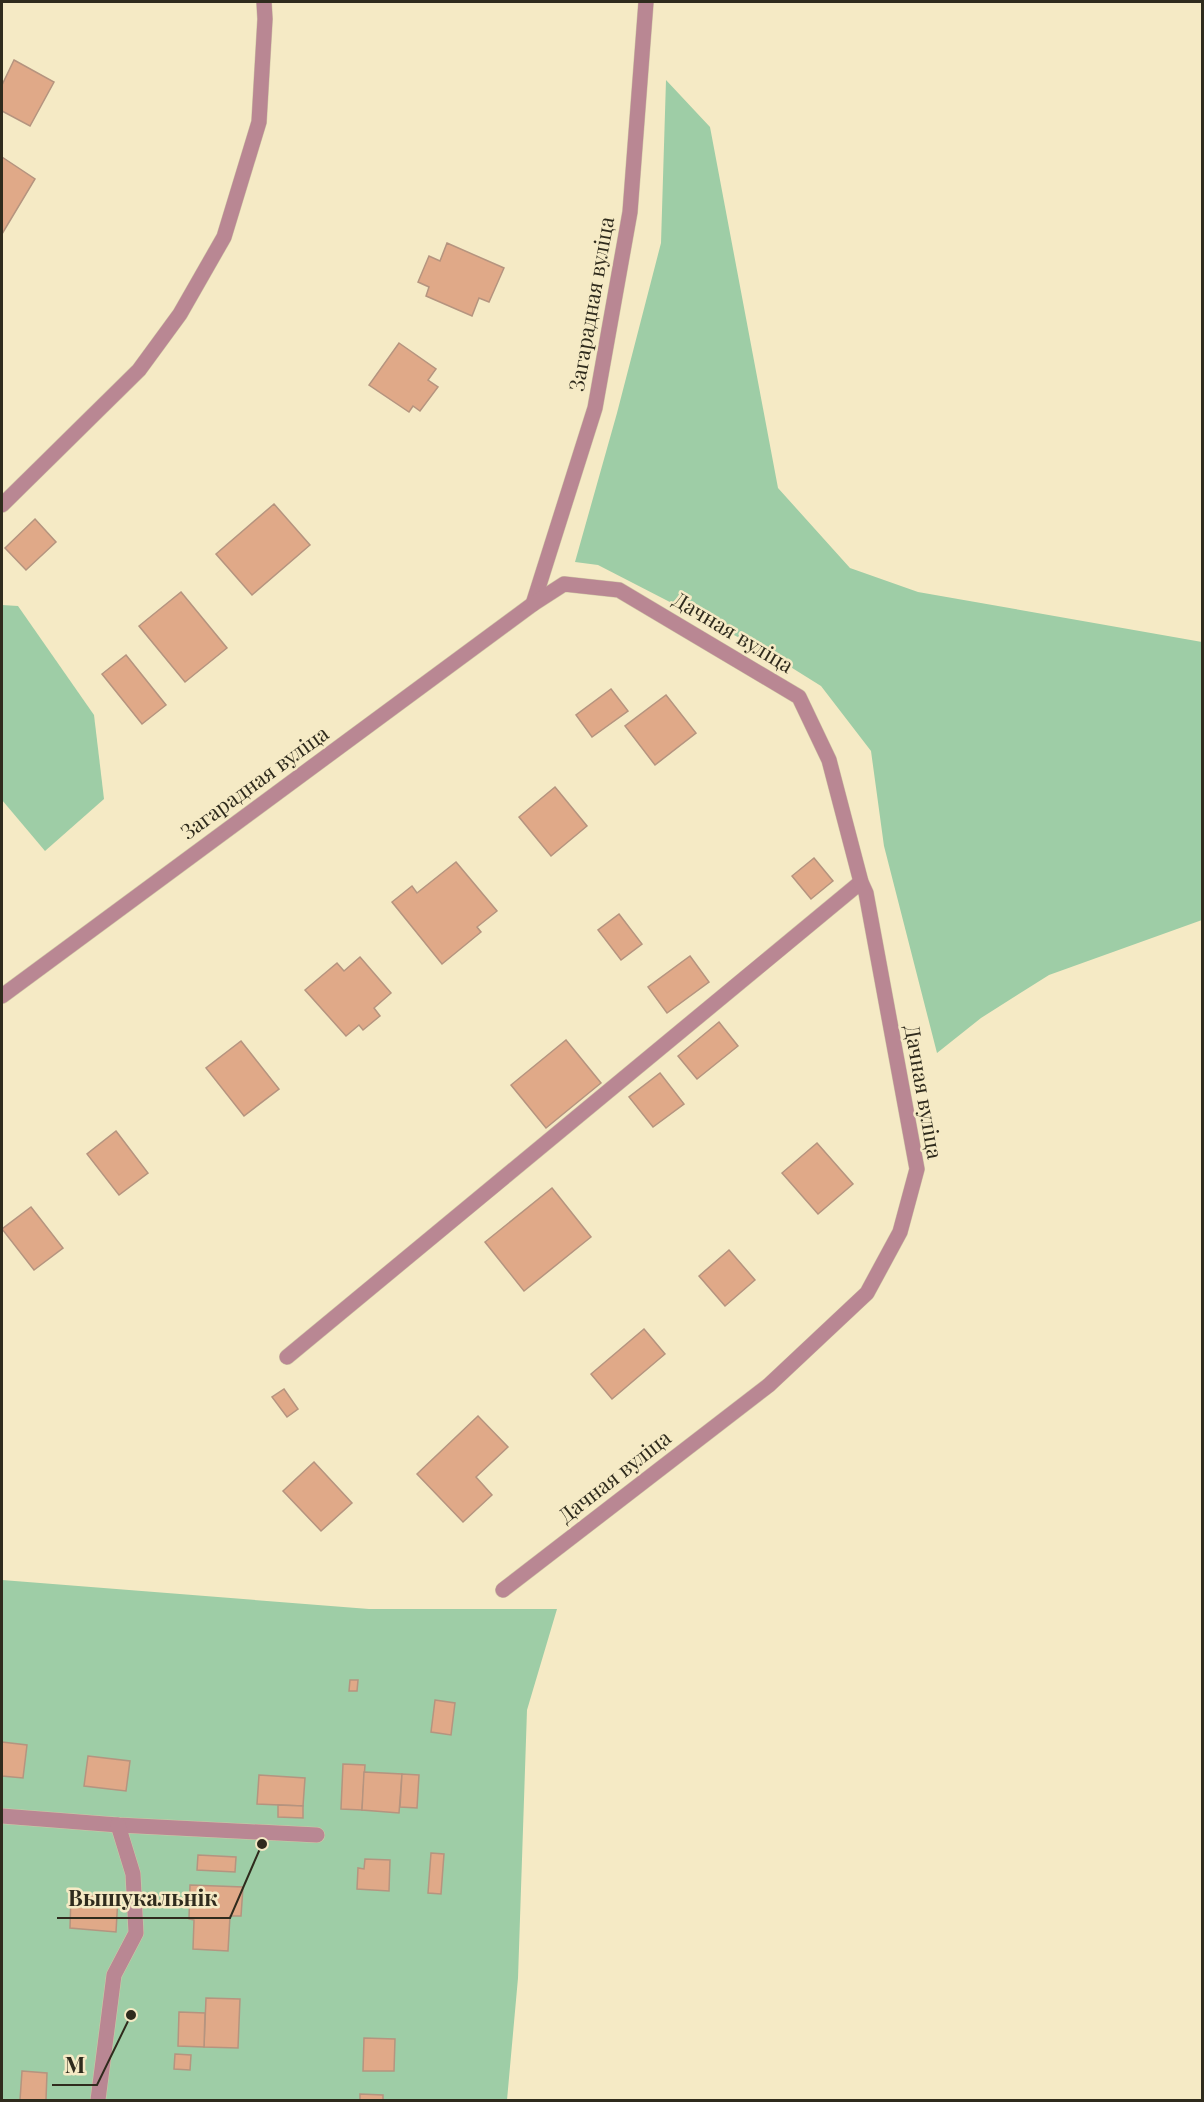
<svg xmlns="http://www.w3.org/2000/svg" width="1204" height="2102" font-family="'Playfair Display',serif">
<rect width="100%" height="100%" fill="#f5eac5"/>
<!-- green -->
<g fill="#9ecda6">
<polygon points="666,80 710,127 778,488 850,568 918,592 1202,642 1202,920 1049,975 981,1018 937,1053 884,846 871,751 821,686 765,651 598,565 575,562 617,413 661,243"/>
<polygon points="2,605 18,606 94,715 104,799 45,851 2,800"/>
<polygon points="2,1580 369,1609 557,1609 527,1710 518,1978 507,2100 2,2100"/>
</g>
<!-- building -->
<g fill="#e0a988" stroke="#b5947f" stroke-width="1.5">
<polygon points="14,60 54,82 30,126 2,111 2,85"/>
<polygon points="2,157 35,179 2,234"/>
<polygon points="447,243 504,268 489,302 479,298 472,316 426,296 429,287 418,282 429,256 440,261"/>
<polygon points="399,343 436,369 428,380 438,387 420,411 413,406 409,412 369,385"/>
<polygon points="274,504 310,545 252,595 216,554"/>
<polygon points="35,519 56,542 26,570 5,548"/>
<polygon points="181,592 227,648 185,682 139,626"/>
<polygon points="126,655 166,705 142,724 102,674"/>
<polygon points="611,689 628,711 592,737 576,715"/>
<polygon points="666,695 696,733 655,765 625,726"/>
<polygon points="555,787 587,826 551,856 519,817"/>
<polygon points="814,858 833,881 811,899 792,876"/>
<polygon points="456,862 497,911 477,927 481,932 442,964 392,902 412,886 417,893"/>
<polygon points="619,914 642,944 621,960 598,930"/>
<polygon points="690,956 709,982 667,1013 648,987"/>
<polygon points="360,957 391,993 374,1008 380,1016 363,1030 359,1025 346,1036 305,990 337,963 344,971"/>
<polygon points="719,1022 738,1046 697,1079 678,1056"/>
<polygon points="566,1040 601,1083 546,1128 511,1085"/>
<polygon points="241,1041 279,1089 244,1116 206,1068"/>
<polygon points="660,1073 684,1104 653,1127 629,1097"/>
<polygon points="116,1131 148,1173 119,1195 87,1154"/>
<polygon points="817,1143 853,1184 818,1214 782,1173"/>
<polygon points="552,1188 591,1237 524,1291 485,1242"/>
<polygon points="31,1207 63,1248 34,1270 2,1229"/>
<polygon points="729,1250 755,1280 725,1306 699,1276"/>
<polygon points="644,1329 665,1354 612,1399 591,1374"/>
<polygon points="284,1389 298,1409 287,1417 272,1397"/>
<polygon points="478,1416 508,1447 476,1477 492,1495 463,1522 417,1474"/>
<polygon points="314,1462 352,1503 321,1531 283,1491"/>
<polygon points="350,1680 358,1680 357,1691 349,1691"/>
<polygon points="435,1700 455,1703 451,1735 431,1732"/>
<polygon points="2,1742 27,1745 23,1778 2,1776"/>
<polygon points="88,1756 130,1761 126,1791 84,1786"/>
<polygon points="343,1764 365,1765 362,1810 341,1809"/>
<polygon points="364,1772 402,1774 399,1813 362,1810"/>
<polygon points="402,1774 419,1775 417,1808 400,1807"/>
<polygon points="259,1775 305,1778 303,1806 257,1804"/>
<polygon points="278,1805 303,1806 303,1818 278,1817"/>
<polygon points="431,1853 444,1854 441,1894 428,1893"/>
<polygon points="198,1855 236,1857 235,1872 197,1870"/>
<polygon points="365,1859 390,1860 389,1891 357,1889 358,1868 364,1869"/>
<polygon points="190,1885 243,1887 241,1916 230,1916 228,1951 193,1949 194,1920 189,1919"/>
<polygon points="71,1894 118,1897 116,1932 70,1928"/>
<polygon points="206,1998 240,1999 238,2048 204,2047"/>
<circle cx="131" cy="2015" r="5"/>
<polygon points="179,2012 205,2013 204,2047 178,2046"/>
<polygon points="364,2038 395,2039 394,2071 363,2071"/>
<polygon points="175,2054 191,2055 190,2070 174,2069"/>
<polygon points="22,2071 47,2073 46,2100 20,2100"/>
<polygon points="360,2094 383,2095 383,2100 360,2100"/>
</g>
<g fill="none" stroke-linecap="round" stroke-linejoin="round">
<defs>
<g id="service">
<polyline points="2,505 139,370 180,314 224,237 259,122 265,19 264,2"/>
<polyline points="287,1357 861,882"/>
<polyline points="2,1816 118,1825 317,1835"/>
<polyline points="98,2100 114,1975 136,1933 133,1874 118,1825"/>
</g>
<g id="minor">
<polyline points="533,604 595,408 630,212 646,2"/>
<polyline points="2,996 533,604 564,584 619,590 799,697 829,760 861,882 866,893 917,1169 900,1232 867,1293 769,1385 503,1590"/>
</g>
</defs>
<!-- service casing -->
<use href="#service" stroke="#d1c8a7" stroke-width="16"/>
<!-- minor casing -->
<use href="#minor" stroke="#d1c8a7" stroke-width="16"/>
<!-- service -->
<use href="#service" stroke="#b98793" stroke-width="15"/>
<!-- minor -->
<use href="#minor" stroke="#b98793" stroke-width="15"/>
</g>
<g text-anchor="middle" stroke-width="5" stroke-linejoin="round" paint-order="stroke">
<!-- street labels -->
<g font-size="21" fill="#2f2b1d" stroke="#f5eac5">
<text transform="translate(592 304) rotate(-80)" y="7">Загарадная вуліца</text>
<text transform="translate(733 633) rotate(31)" y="7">Дачная вуліца</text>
<text transform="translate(255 783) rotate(-36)" y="7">Загарадная вуліца</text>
<text transform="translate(923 1092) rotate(80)" y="7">Дачная вуліца</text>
<text transform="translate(615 1477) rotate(-38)" y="7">Дачная вуліца</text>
</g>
</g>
<!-- callouts -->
<path fill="none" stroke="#2f2b1d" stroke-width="2" d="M262 1844L230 1918H57M131 2015L97 2085H52"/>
<g fill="#2f2b1d" stroke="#f5eac5" stroke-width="2">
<circle cx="262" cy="1844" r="6"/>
<circle cx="131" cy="2015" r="6"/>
</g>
<g font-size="22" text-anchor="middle" font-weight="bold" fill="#2f2b1d" stroke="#f5eac5" stroke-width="5" stroke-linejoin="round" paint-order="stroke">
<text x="143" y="1906">Вышукальнік</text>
<text x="75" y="2073">М</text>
</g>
<!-- border -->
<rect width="1204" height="2102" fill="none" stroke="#2f2b1d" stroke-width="6"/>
</svg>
